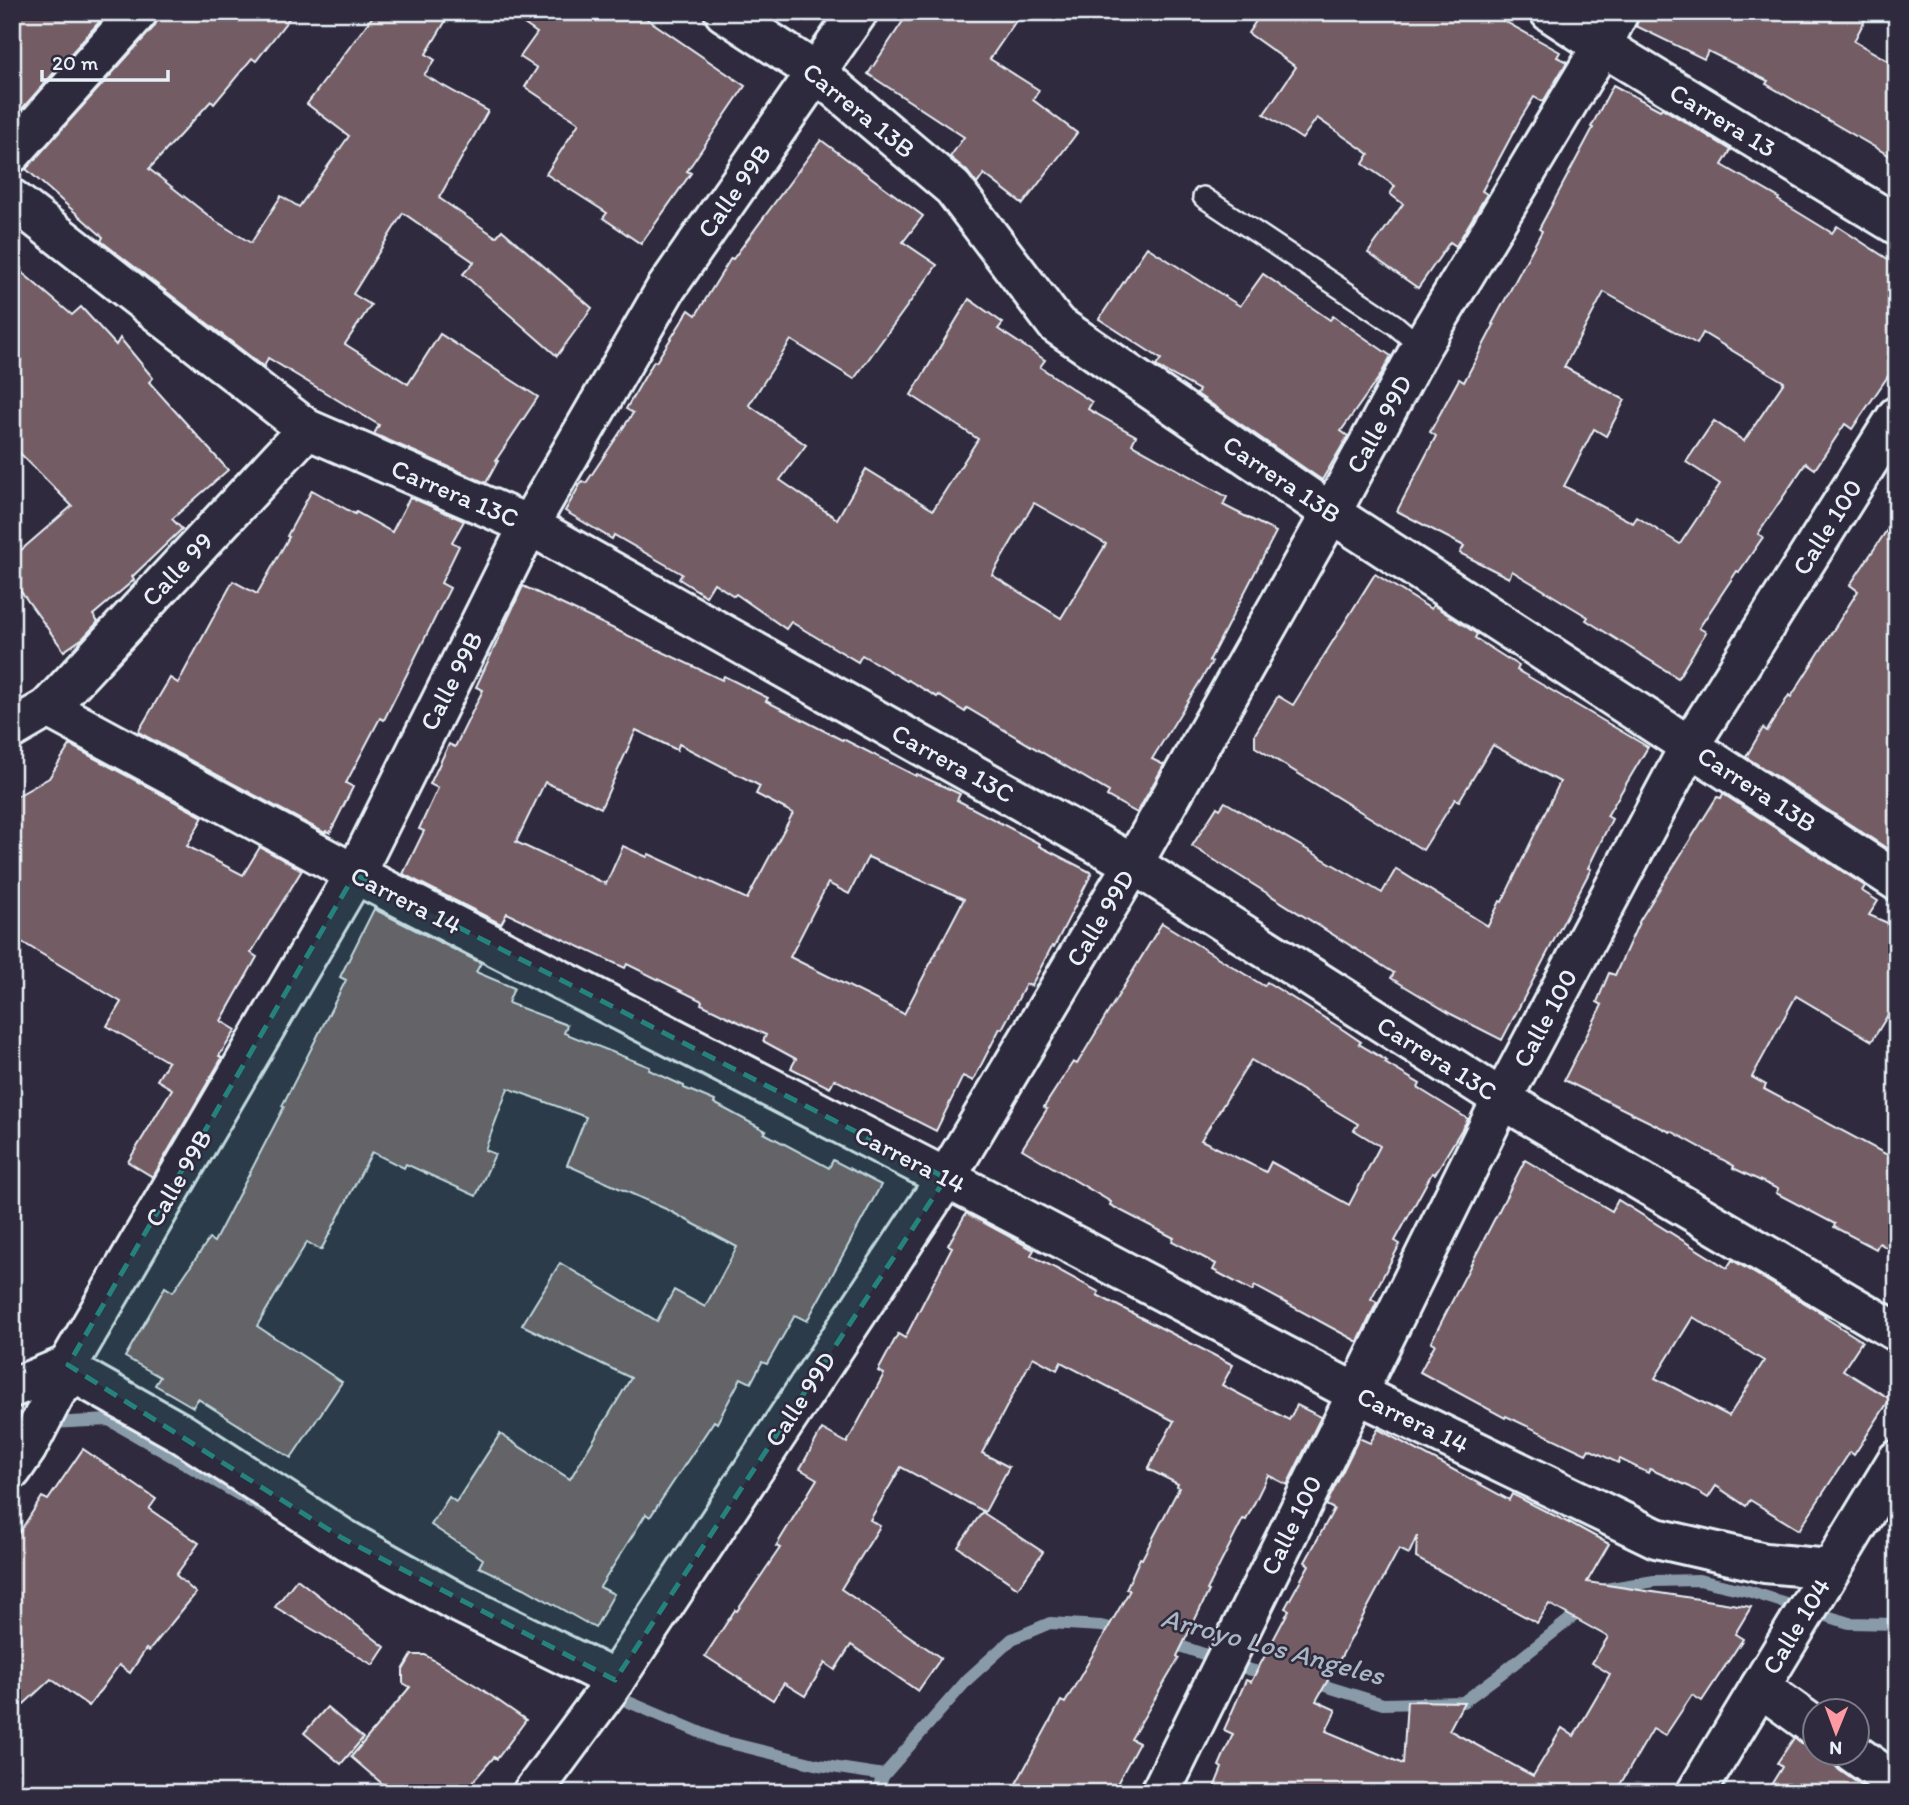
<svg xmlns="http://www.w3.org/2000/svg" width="1909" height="1805" font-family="Itim,sans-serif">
<rect width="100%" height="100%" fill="#2f2a3d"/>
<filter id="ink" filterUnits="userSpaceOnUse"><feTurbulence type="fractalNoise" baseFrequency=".0143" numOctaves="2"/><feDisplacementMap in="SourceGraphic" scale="14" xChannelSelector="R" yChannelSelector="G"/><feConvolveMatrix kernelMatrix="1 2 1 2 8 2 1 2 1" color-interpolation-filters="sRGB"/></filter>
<g filter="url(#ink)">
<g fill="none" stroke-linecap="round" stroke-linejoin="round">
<!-- stream -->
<g stroke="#899ba9" stroke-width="12">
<polyline points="12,1425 109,1420 267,1511"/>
<polyline points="1605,1589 1654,1581 1699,1580 1748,1591 1849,1623 1897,1624"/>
<polyline points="1168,1642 1251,1670 1270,1674"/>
<polyline points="1309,1681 1383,1704 1463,1702 1506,1670 1584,1608"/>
<polyline points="610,1694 718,1740 819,1765 884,1775"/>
<polyline points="875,1793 884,1775 968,1679 1012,1639 1050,1623 1101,1626 1123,1631"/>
</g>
</g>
<!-- building -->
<g fill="#735b64" stroke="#e8f1f8" stroke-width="2" fill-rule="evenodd">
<polygon points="12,12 108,12 12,120"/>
<polygon points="159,12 294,12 256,61 252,58 214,104 211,101 149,169 214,220 251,243 281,196 299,207 349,136 307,104 376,12 451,12 426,54 435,60 424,75 488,111 439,198 496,237 502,230 592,308 557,356 463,274 474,262 403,213 353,294 371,305 345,344 408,384 440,334 538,397 496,460 498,461 486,483 374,434 379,425 268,358 264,367 101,241 103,237 26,169 154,27 159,17"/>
<polygon points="507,12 637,12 745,86 687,171 691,173 641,244 603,218 607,213 546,174 579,123 525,87 537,68 520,57 537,33"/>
<polygon points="909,12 1022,12 990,59 1039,90 1033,100 1077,133 1023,204 984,174 977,184 967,171 950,157 964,137 868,74"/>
<polygon points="1262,12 1488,12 1560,52 1557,57 1567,62 1543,102 1534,97 1521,118 1482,191 1487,194 1456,246 1450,242 1418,288 1368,253 1403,204 1390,194 1395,186 1363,164 1369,154 1317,118 1302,139 1264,114 1296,67 1248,33"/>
<polygon points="1641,12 1869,12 1854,41 1897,66 1897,160 1766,84 1768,81 1708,51 1704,59 1636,26"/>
<path d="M 1613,85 L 1660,110 L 1662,108 L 1731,150 L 1722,165 L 1779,198 L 1778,200 L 1832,233 L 1837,226 L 1897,265 L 1897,363 L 1852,429 L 1845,424 L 1815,469 L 1806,463 L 1758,534 L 1763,537 L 1739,572 L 1737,571 L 1699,628 L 1706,632 L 1678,678 L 1586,620 L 1588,617 L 1512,571 L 1509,578 L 1460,553 L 1464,546 L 1397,511 L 1436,436 L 1430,432 L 1459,379 L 1464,382 L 1494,325 L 1492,324 L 1542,231 L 1539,229 L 1593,128 L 1591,127 ZM 1604,292 L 1697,344 L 1703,333 L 1784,382 L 1744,441 L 1714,421 L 1686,462 L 1720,484 L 1680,544 L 1637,517 L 1633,523 L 1564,486 L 1594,429 L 1606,436 L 1625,400 L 1564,367 Z"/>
<path d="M 821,140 L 923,216 L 903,242 L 937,265 L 854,379 L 791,340 L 749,405 L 806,445 L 780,480 L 837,519 L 866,469 L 933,510 L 978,439 L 911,395 L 969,299 L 1003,323 L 998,329 L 1045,360 L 1040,367 L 1092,402 L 1088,409 L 1136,436 L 1132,444 L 1227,497 L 1223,505 L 1276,532 L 1209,661 L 1212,662 L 1152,759 L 1164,765 L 1137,813 L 1107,796 L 1109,792 L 967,708 L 965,712 L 938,695 L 937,697 L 908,680 L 907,681 L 862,655 L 858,662 L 791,622 L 786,629 L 736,594 L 734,596 L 714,583 L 706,596 L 679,579 L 682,574 L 614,535 L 612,539 L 565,511 L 582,481 L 586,483 L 633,413 L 626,409 L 654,361 L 656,362 L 689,310 L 696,315 L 731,258 L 733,259 ZM 1034,503 L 1106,544 L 1061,618 L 992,575 Z"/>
<polygon points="1147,247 1240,306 1263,274 1330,320 1333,316 1391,356 1380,376 1341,431 1348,436 1322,480 1197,394 1199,390 1156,366 1161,359 1099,319"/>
<polygon points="12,264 72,315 81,307 116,345 120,338 153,378 149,382 228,470 172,519 182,529 132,577 134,580 93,615 98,622 83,638 64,651 12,579 12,558 72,506 12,445"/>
<polygon points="312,490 355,514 356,512 392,532 410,497 464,521 452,542 459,546 441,583 450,588 384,720 380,718 346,783 353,787 330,833 326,831 325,833 138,732 170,678 178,683 233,581 257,594 289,537 287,536"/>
<polygon points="1897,515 1897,835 1888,849 1746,757 1763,728 1767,731 1789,695 1791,697 1858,591 1850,585"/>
<polygon points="1375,574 1431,609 1433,605 1477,634 1475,638 1519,666 1517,670 1648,747 1607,816 1612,819 1588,868 1591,869 1502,1040 1451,1014 1391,978 1394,973 1192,846 1217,807 1220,809 1225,802 1382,893 1396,869 1488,926 1500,901 1502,902 1560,782 1493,745 1459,801 1455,799 1423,850 1255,747 1255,734 1278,696 1293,705"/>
<path d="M 523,586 L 722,680 L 724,676 L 768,698 L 766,701 L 842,740 L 843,739 L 916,776 L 917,774 L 960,794 L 957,800 L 1040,844 L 1039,846 L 1092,873 L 1054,947 L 1052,946 L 1031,986 L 1026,984 L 1002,1029 L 1000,1028 L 973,1081 L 963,1076 L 936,1131 L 834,1079 L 830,1088 L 791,1068 L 796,1059 L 763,1041 L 766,1035 L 701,1004 L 702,1001 L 627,964 L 625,968 L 507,913 L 501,924 L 403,874 L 424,831 L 419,829 L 438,788 L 430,784 L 449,744 L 455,747 L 483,690 L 476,687 ZM 636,730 L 677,750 L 679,744 L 760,786 L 756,794 L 793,813 L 747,899 L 649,854 L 647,857 L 623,846 L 606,884 L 516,842 L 545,782 L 601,808 ZM 868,857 L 964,899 L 904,1014 L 790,957 L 828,883 L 849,894 Z"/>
<polygon points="70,745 203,817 187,846 243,875 260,847 302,870 251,953 257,957 221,1021 236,1030 219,1056 222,1058 153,1177 128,1162 172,1089 157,1080 168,1062 107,1026 121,1002 12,936 12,799 49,778"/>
<polygon points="1723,794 1865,886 1862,891 1878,901 1869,915 1897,927 1897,1000 1872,1041 1796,996 1752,1077 1766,1085 1764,1089 1897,1160 1897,1254 1879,1243 1876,1249 1834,1227 1835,1224 1776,1193 1778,1189 1733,1168 1734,1166 1671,1131 1670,1132 1564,1080 1602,1005 1597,1002 1609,973 1615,975 1640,920 1717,797 1721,798"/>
<polygon points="374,909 481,963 476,972 514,988 508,1003 567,1025 564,1033 650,1067 649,1070 684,1086 684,1088 715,1101 714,1103 766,1131 764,1133 829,1168 833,1160 881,1185 807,1321 795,1315 767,1364 762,1362 751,1383 741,1378 717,1423 714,1421 650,1517 646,1514 600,1587 614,1594 595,1628 524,1588 479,1567 483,1559 431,1525 449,1497 456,1502 500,1434 570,1479 631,1378 522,1325 560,1263 657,1321 674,1290 705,1307 737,1247 668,1210 567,1165 586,1117 508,1088 485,1150 495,1154 476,1196 406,1164 404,1168 372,1152 321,1250 307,1242 257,1326 342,1382 291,1458 198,1399 193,1407 155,1385 160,1377 125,1357 165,1287 173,1292 209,1239 214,1242 284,1107 282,1106 346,980 340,977"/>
<path d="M 1162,923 L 1264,986 L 1267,982 L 1339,1027 L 1361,1042 L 1359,1044 L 1387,1061 L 1385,1063 L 1420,1084 L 1418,1088 L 1468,1119 L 1435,1174 L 1432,1173 L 1395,1241 L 1400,1244 L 1371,1299 L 1377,1302 L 1358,1342 L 1255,1286 L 1252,1291 L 1213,1270 L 1216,1264 L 1172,1241 L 1174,1238 L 1110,1205 L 1111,1202 L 1022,1149 L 1047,1109 L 1044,1107 L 1073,1062 L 1077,1064 ZM 1251,1060 L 1358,1124 L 1354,1130 L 1380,1146 L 1349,1205 L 1271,1162 L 1266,1172 L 1201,1140 Z"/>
<path d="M 1525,1160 L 1612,1211 L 1618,1200 L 1727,1268 L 1732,1260 L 1825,1315 L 1824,1317 L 1862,1341 L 1843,1370 L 1890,1399 L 1854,1455 L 1850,1452 L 1799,1530 L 1750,1500 L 1746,1506 L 1716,1486 L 1708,1498 L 1690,1487 L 1650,1469 L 1648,1473 L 1620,1459 L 1618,1463 L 1589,1449 L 1586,1454 L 1506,1416 L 1505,1418 L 1420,1372 L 1435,1344 L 1431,1342 ZM 1693,1317 L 1764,1361 L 1729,1416 L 1655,1378 Z"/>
<polygon points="966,1213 1034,1250 1031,1255 1099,1292 1097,1295 1233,1365 1222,1385 1289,1420 1297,1405 1321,1417 1287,1485 1268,1475 1246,1520 1243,1519 1207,1590 1209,1591 1177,1656 1179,1658 1131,1739 1139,1743 1112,1793 1011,1793 1061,1701 1065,1703 1130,1590 1126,1589 1140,1558 1142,1559 1179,1488 1177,1486 1178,1484 1148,1469 1174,1421 1061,1362 1057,1370 1033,1357 982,1453 1009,1467 985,1512 901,1467 870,1520 880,1526 841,1589 941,1658 918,1691 851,1645 835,1670 825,1663 805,1696 784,1683 773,1700 705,1656 735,1610 737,1611 780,1548 776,1546 817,1479 800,1469 822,1429 847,1443 884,1374 878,1371 898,1334 905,1338 952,1247 948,1245"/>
<path d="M 1378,1429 L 1509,1500 L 1512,1494 L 1569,1523 L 1569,1522 L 1609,1544 L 1587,1582 L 1751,1607 L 1735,1634 L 1743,1639 L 1702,1701 L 1692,1695 L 1665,1736 L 1653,1729 L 1615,1793 L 1212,1793 L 1222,1768 L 1219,1766 L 1233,1734 L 1224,1730 L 1246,1680 L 1251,1682 L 1289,1610 L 1285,1608 L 1309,1565 L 1305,1562 L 1334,1509 L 1326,1505 L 1359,1438 L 1370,1443 ZM 1417,1536 L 1416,1558 L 1537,1623 L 1549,1604 L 1608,1637 L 1592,1663 L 1610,1674 L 1574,1736 L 1562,1728 L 1533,1776 L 1449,1730 L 1464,1702 L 1407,1701 L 1403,1764 L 1326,1731 L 1336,1710 L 1316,1701 L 1346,1648 L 1399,1549 L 1409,1554 Z"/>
<polygon points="83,1449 156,1499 149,1509 199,1543 176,1575 196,1593 149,1651 146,1649 130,1673 119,1665 89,1706 51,1679 12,1715 12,1544 42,1497 48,1500"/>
<polygon points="982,1512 1043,1552 1018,1588 958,1547"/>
<polygon points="297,1579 385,1647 373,1665 275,1607"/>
<polygon points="412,1655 425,1655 480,1688 526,1720 497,1759 494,1757 463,1793 393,1793 351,1757 410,1687 403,1683 403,1670"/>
<polygon points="327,1707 363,1738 341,1764 304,1733"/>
<polygon points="1794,1738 1802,1744 1815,1747 1815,1753 1825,1753 1831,1757 1832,1762 1839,1770 1872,1793 1766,1793 1782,1767 1777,1763"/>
</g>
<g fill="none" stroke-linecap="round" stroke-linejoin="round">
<defs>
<polyline id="lane" points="1203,197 1394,324 1421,347"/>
<g id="street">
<polyline points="724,12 817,73 953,188 1056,324 1331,513 1897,881"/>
<polyline points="12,153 138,12"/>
<polyline points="12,199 307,429 529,525 1133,864 1502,1099 1897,1332"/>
<polyline points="48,708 355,874 946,1178 1356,1393 1656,1538 1765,1563 1830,1569"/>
<polyline points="12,729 48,708 307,429"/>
<polyline points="68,1365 355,874 529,525 665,290 858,12"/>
<polyline points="68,1365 74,1373 181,1433 342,1538 455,1601 615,1680"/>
<polyline points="12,1388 68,1365"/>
<polyline points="12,1470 27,1448 56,1392 74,1373"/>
<polyline points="1760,1687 1814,1726"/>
<polyline points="1852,1752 1897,1784"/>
<polyline points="532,1793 609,1689 946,1178 1133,864 1331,513 1421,347 1602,46 1619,12"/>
<polyline points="1160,1793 1502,1099 1690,745 1897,416"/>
<polyline points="1696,1793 1897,1460"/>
</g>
<polyline id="secondary" points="1550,12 1602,46 1897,225"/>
</defs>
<!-- lane casing -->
<use href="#lane" stroke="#e8f1f8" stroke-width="24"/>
<!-- street casing -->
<use href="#street" stroke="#e8f1f8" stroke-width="44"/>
<!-- secondary casing -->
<use href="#secondary" stroke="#e8f1f8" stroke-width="44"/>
<!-- lane -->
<use href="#lane" stroke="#2f2a3d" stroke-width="19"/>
<!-- street -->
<use href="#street" stroke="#2f2a3d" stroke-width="38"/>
<!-- secondary -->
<use href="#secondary" stroke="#2f2a3d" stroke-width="38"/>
</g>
</g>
<!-- marked area -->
<path fill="#25827c" fill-opacity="0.2" stroke="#25827c" stroke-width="5" stroke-dasharray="14 9" stroke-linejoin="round" d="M 355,874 L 946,1178 L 615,1680 L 342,1538 L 68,1365 Z"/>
<g text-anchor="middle" stroke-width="5" stroke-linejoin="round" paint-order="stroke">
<!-- street labels -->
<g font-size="26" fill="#e8f1f8" stroke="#2f2a3d">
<text transform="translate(859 110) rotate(39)" y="9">Carrera 13B</text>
<text transform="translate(1723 120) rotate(31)" y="9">Carrera 13</text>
<text transform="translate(734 191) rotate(-55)" y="9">Calle 99B</text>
<text transform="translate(1379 424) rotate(-61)" y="9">Calle 99D</text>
<text transform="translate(1282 479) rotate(34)" y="9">Carrera 13B</text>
<text transform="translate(455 493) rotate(23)" y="9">Carrera 13C</text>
<text transform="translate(1827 527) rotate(-58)" y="9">Calle 100</text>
<text transform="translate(177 569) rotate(-47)" y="9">Calle 99</text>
<text transform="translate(451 681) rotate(-63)" y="9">Calle 99B</text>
<text transform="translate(953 763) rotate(29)" y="9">Carrera 13C</text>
<text transform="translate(1757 789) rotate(33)" y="9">Carrera 13B</text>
<text transform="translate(406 900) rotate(27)" y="9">Carrera 14</text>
<text transform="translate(1100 918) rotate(-59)" y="9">Calle 99D</text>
<text transform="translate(1545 1018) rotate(-62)" y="9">Calle 100</text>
<text transform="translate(1437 1058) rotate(32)" y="9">Carrera 13C</text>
<text transform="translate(910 1159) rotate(27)" y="9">Carrera 14</text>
<text transform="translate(178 1178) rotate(-60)" y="9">Calle 99B</text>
<text transform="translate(800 1399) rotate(-57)" y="9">Calle 99D</text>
<text transform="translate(1413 1420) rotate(26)" y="9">Carrera 14</text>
<text transform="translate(1291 1525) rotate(-64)" y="9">Calle 100</text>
<text transform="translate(1796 1626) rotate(-59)" y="9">Calle 104</text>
</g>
<!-- water labels -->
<g font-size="28" font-style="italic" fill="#a8b7c3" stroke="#2f2a3d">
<text transform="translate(1273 1646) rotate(15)" y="10">Arroyo Los Angeles</text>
</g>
</g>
<!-- margin -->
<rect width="1909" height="1805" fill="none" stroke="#2f2a3d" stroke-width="42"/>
<rect x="21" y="21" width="1867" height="1763" fill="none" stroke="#e8f1f8" stroke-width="2.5" filter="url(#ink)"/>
<!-- north arrow -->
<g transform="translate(1836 1732) rotate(181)"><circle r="33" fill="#2f2a3d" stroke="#797a88" stroke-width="2"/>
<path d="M0-5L12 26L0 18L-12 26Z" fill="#ff9aa2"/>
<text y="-10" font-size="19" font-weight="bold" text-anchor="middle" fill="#e8f1f8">N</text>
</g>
<!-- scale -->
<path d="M42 70v10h126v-10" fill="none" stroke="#e8f1f8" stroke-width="3.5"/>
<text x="52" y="70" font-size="21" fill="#e8f1f8" stroke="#2f2a3d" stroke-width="5" paint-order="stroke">20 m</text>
</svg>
